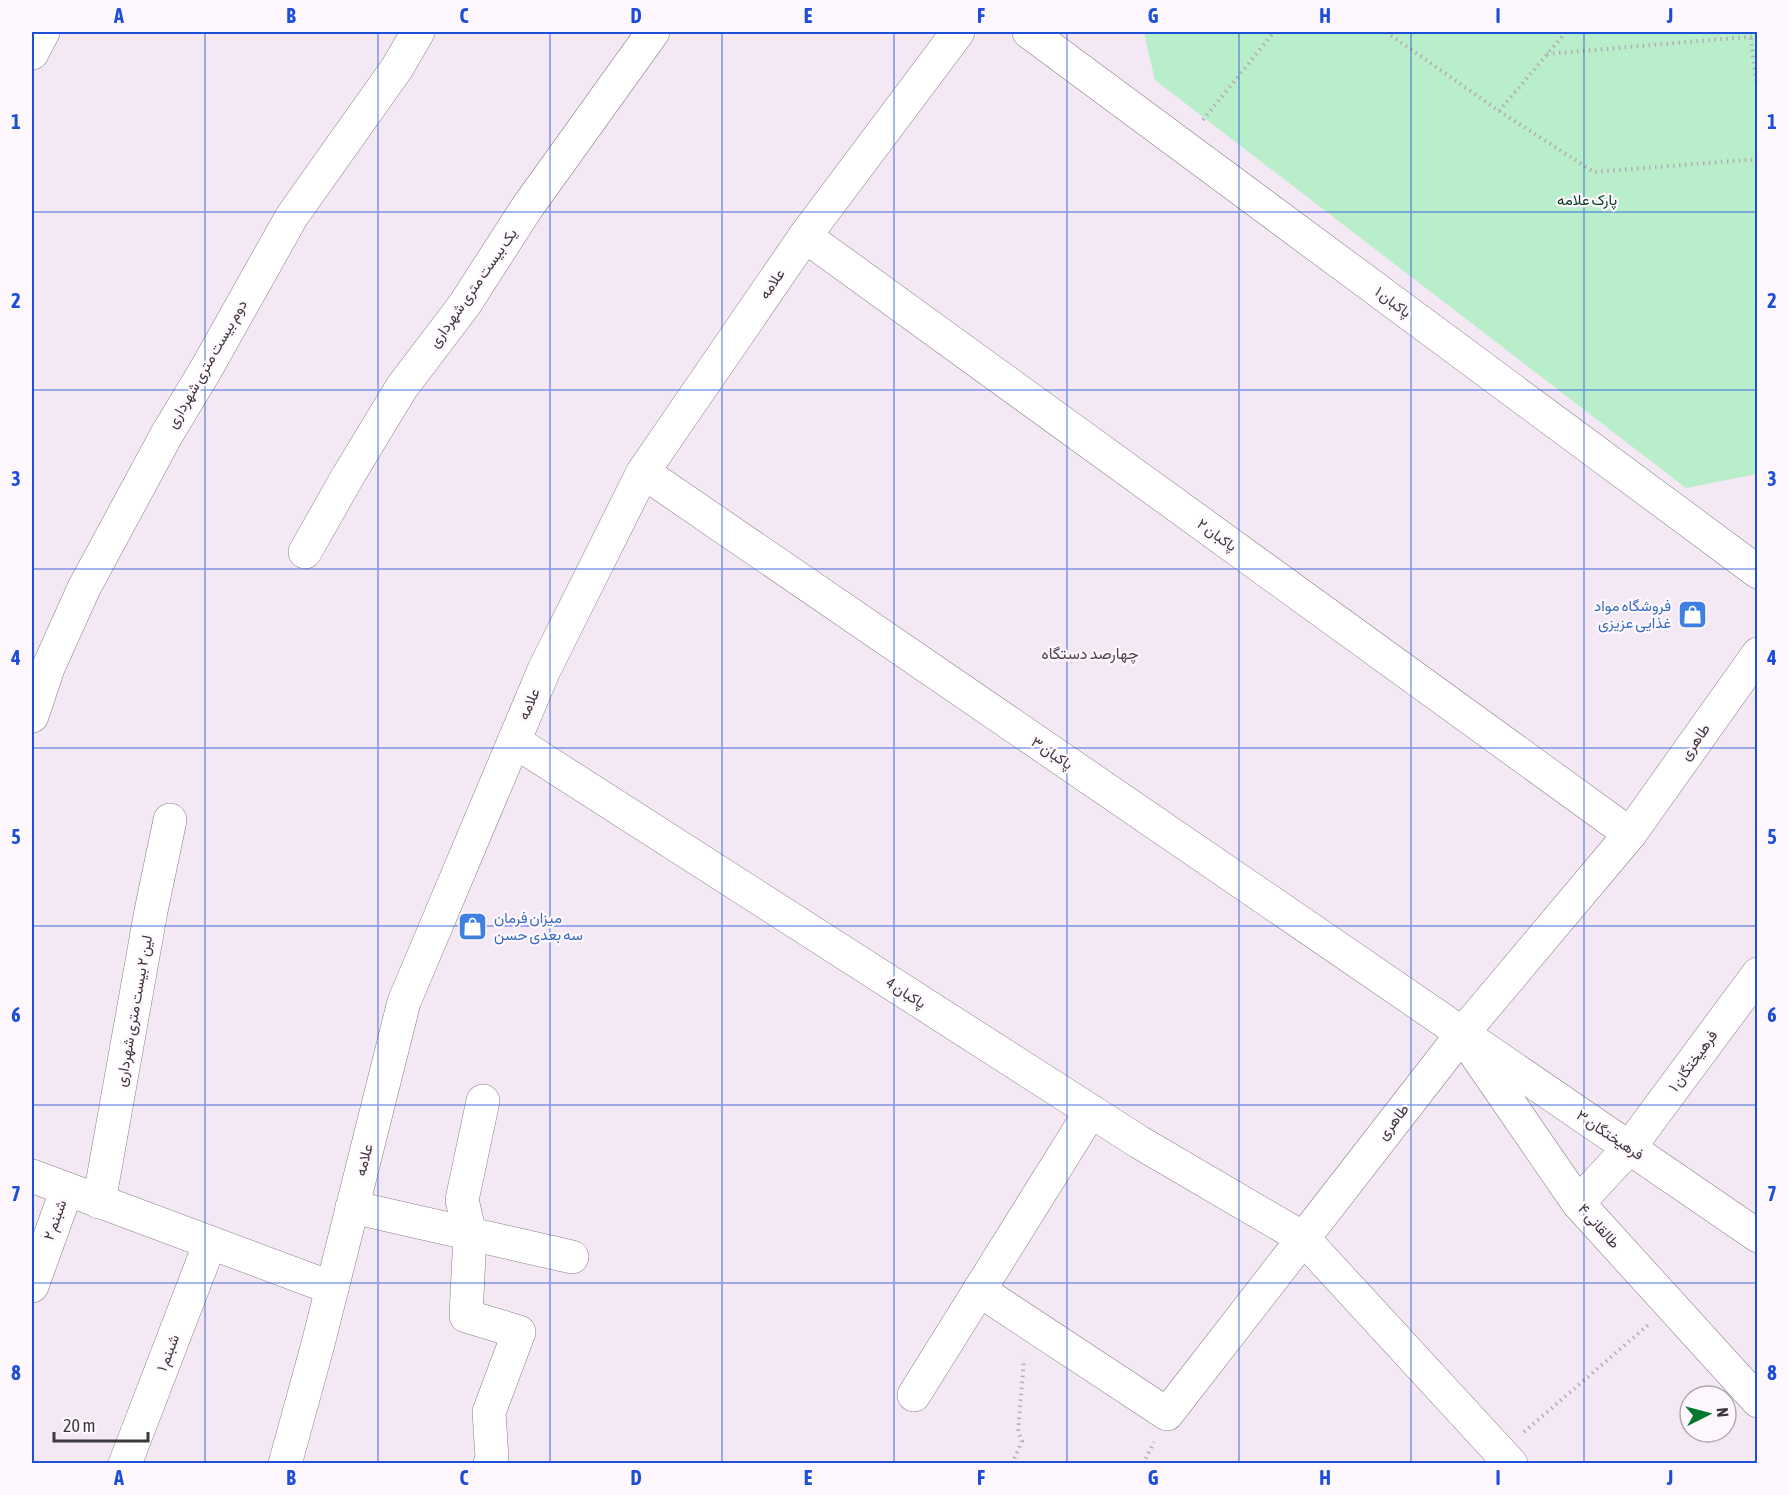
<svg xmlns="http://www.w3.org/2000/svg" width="1789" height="1495" font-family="'Asap Condensed',Vazirmatn,sans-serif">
<rect width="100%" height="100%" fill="#f3e8f3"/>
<!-- green -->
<polygon fill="#b8eeca" points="1144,32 1757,32 1757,474 1686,488 1155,80"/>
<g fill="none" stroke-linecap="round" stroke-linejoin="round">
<defs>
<g id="minor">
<polyline points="32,53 43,32"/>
<polyline points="805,236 1630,834"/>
<polyline points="643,472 1758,1236"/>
<polyline points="305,552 348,476 402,387 465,304 526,209 653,32"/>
<polyline points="32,716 48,668 84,588 167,434 205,371 292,216 397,68 418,32"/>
<polyline points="514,741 1139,1142 1303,1238 1511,1464"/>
<polyline points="1472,1049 1578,1203 1758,1401"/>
<polyline points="483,1101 462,1200 470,1234 466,1316 519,1332 489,1412 492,1458 490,1464"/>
<polyline points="32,1176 332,1288"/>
<polyline points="99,1202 151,911 170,820"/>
<polyline points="1578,1203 1629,1148 1758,974"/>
<polyline points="352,1207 572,1257"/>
<polyline points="32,1286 67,1189"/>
<polyline points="914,1395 1091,1111"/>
<polyline points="125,1464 210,1243"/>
</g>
<g id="tertiary">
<polyline points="1029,32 1758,572"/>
<polyline points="979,1290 1167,1414 1462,1034 1630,834 1758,654"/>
<polyline points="285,1464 318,1344 404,1002 544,670 643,472 805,236 958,32"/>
</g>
</defs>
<!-- minor casing -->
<use href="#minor" stroke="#887e88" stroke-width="34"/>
<!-- tertiary casing -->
<use href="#tertiary" stroke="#887e88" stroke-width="34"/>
<!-- path -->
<g stroke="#b5acb5" stroke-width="4" stroke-dasharray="1.5 4.5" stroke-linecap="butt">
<polyline points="1386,32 1499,111 1594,172 1758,159"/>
<polyline points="1750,32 1758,94"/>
<polyline points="1547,54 1758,36"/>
<polyline points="1499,111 1566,32"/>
<polyline points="1203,120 1274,32"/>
<polyline points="1524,1432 1648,1325"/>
<polyline points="1012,1464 1022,1441 1018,1432 1024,1359"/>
<polyline points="1143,1464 1154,1442"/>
</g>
<!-- minor -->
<use href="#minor" stroke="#fff" stroke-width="33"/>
<!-- tertiary -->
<use href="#tertiary" stroke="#fff" stroke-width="33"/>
</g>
<!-- grid -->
<path fill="none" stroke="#1d4ed8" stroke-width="1.5" stroke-opacity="0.55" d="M 205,32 L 205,1464M 378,32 L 378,1464M 550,32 L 550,1464M 722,32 L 722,1464M 894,32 L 894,1464M 1067,32 L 1067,1464M 1239,32 L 1239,1464M 1411,32 L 1411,1464M 1584,32 L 1584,1464M 32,212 L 1758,212M 32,390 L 1758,390M 32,569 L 1758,569M 32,748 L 1758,748M 32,926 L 1758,926M 32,1105 L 1758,1105M 32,1283 L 1758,1283"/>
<!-- icons -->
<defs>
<symbol id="shop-square" viewBox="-11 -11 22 22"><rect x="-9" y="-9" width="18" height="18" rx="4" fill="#3f7fe0" stroke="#fef7fd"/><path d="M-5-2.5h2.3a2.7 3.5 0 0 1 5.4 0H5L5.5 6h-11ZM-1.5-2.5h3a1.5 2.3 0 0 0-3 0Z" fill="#fff"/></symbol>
</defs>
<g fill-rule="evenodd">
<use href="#shop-square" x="1676" y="598" width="33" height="33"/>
<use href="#shop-square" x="456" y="910" width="33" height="33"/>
</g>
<g text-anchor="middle" stroke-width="4.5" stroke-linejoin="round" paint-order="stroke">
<!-- park labels -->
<g font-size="15" fill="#003b1e" stroke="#fef7fd">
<text x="1587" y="205">پارک علامه</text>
</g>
<!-- street labels -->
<g font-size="15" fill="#3d383d" stroke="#fef7fd">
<text transform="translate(772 284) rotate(-56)" y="5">علامه</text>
<text transform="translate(473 288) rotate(-55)" y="5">یک بیست متری شهرداری</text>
<text transform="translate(1393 302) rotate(37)" y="5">پاکبان ۱</text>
<text transform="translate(207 364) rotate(-60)" y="5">دوم بیست متری شهرداری</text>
<text transform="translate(1217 535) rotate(36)" y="5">پاکبان ۲</text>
<text transform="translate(529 704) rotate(-67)" y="5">علامه</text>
<text transform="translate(1695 742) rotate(-55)" y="5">طاهری</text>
<text transform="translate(1052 753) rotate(34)" y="5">پاکبان ۳</text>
<text transform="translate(906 993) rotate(33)" y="5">پاکبان 4</text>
<text transform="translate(134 1011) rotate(-80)" y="5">لین ۲ بیست متری شهرداری</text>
<text transform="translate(1693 1061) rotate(-54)" y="5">فرهیختگان ۱</text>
<text transform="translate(1393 1122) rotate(-52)" y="5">طاهری</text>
<text transform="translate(1610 1135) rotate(34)" y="5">فرهیختگان ۳</text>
<text transform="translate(364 1160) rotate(-76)" y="5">علامه</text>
<text transform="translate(55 1220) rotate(-70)" y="5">شبنم ۲</text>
<text transform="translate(1599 1226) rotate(48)" y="5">طالقانی ۴</text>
<text transform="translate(168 1353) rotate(-69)" y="5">شبنم ۱</text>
</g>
<!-- shop labels -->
<g font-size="15" fill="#366cbe" stroke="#fef7fd" text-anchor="end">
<text x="1671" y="611">فروشگاه مواد<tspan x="1671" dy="17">غذایی عزیزی</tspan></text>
<text x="494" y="923" text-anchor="start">میزان فرمان<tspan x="494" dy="17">سه بعدی حسن</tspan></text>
</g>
<!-- neighbourhood labels -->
<g font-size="16" fill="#4e454e" stroke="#fef7fd">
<text x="1090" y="659">چهارصد دستگاه</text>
</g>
</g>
<!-- border -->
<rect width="1789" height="1495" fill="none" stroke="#fef7fd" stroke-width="66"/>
<!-- north arrow -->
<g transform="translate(1708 1414) rotate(84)"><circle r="28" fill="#fef7fd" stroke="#b1abb0" stroke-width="1.5"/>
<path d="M0-4.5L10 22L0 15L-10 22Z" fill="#04782d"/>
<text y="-9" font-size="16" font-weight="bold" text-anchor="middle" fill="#3d383d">N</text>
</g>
<!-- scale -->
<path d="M54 1432v9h94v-9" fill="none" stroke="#3d383d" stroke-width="3"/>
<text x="63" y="1432" font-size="18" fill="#3d383d" stroke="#fef7fd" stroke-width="4.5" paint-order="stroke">20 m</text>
<rect x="33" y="33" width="1723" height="1429" fill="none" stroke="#1d4ed8" stroke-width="2"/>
<g font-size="20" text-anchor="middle" font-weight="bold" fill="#1d4ed8">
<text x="119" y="23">A</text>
<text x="291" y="23">B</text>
<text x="464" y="23">C</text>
<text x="636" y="23">D</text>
<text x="808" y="23">E</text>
<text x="981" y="23">F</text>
<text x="1153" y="23">G</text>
<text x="1325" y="23">H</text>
<text x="1498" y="23">I</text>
<text x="1670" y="23">J</text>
<text x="16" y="129">1</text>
<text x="1772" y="129">1</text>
<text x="16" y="308">2</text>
<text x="1772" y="308">2</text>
<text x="16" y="486">3</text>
<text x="1772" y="486">3</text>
<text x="16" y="665">4</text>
<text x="1772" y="665">4</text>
<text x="16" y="844">5</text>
<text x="1772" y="844">5</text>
<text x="16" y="1022">6</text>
<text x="1772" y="1022">6</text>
<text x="16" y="1201">7</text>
<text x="1772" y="1201">7</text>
<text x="16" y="1380">8</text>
<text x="1772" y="1380">8</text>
<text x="119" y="1485">A</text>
<text x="291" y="1485">B</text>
<text x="464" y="1485">C</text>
<text x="636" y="1485">D</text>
<text x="808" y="1485">E</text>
<text x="981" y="1485">F</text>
<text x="1153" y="1485">G</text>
<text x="1325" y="1485">H</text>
<text x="1498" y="1485">I</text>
<text x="1670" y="1485">J</text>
</g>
</svg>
